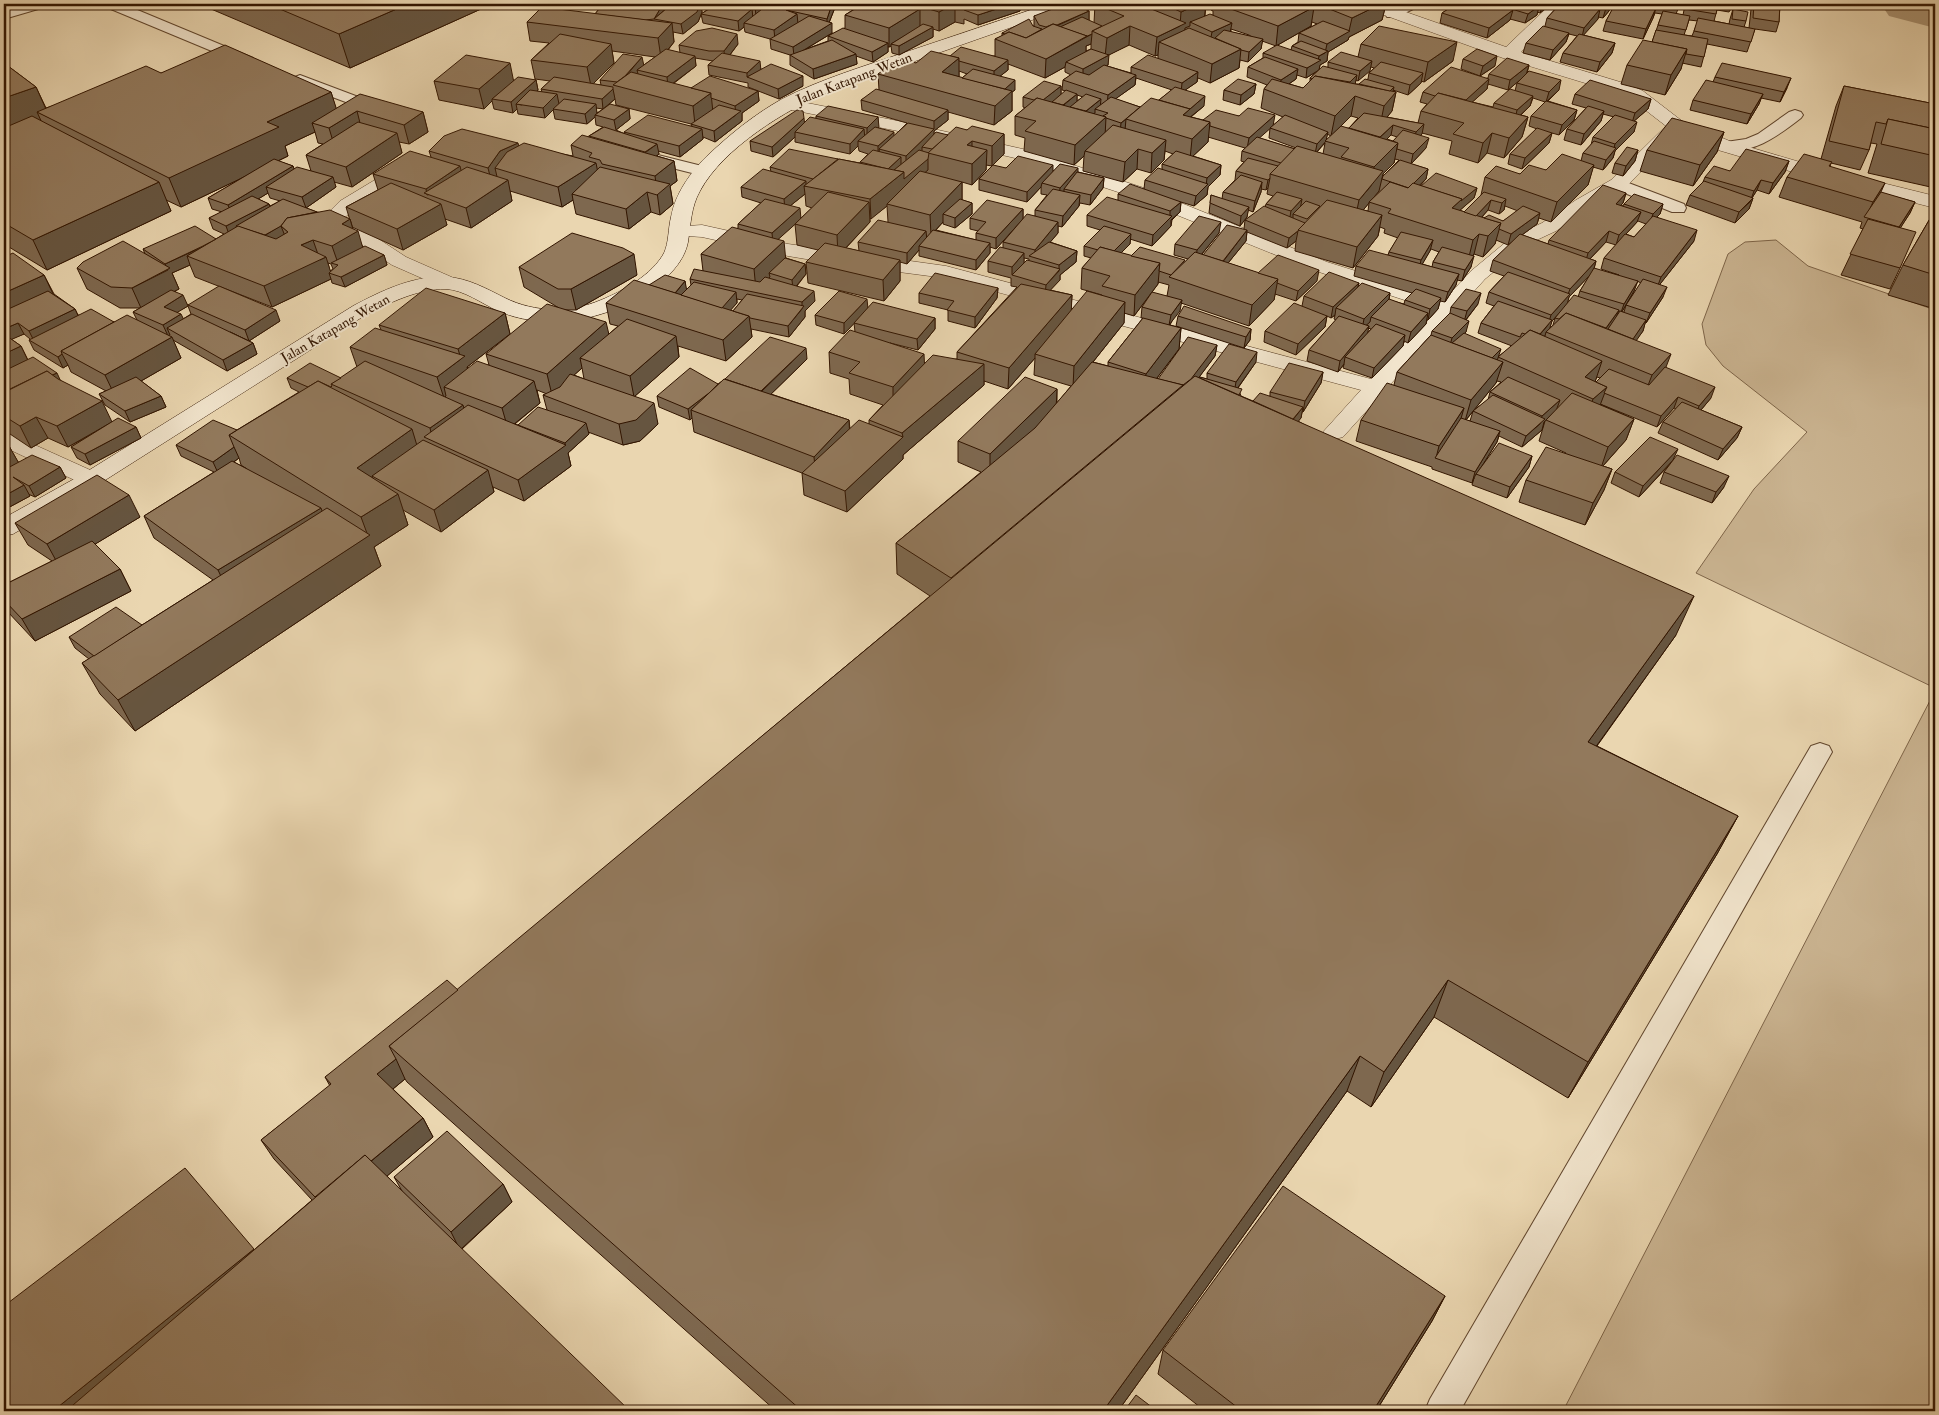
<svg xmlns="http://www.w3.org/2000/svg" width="1939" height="1415" font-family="'IM FELL Double Pica',serif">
<rect width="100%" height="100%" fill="#ead6b0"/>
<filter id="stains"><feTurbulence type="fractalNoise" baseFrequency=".004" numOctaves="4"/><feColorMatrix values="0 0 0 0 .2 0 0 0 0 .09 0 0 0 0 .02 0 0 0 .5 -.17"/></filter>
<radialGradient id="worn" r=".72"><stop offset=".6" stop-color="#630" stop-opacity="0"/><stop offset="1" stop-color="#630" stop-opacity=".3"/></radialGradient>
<!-- green -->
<g fill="#cbb592" stroke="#7e6549">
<polygon points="1776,240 1808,266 1935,310 1935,688 1696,573 1754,489 1807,432 1723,366 1706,345 1702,324 1728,254 1745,242"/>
<polygon points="1935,691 1935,1411 1563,1411"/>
</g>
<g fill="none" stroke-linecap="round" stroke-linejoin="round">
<!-- river -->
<polygon fill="#ab9474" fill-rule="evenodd" points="1881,4 1935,4 1935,28 1889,16"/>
<defs>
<g id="lane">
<polygon points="26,4 47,4 45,7 4,19 4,11"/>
<polygon points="104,4 123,4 253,58 255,61 253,64 243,64 106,7"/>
<polygon points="1402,4 1419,4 1417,7 1397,17 1387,17 1385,14"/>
<polygon points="300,75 369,101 372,104 369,107 359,107 295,83 292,80 295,77"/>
<path d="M 1795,110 L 1801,112 L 1803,115 L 1801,118 C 1778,136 1750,157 1719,149 L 1717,146 L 1719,143 L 1746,139 L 1758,134 L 1789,112 Z"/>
<polygon points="658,155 710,168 712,171 710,174 704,176 652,163 650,160 652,157"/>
<polygon points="1618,179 1684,204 1686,208 1684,212 1672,212 1612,188 1610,184 1612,180"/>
<polygon points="1820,743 1829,746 1832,752 1460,1411 1425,1411 1430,1399 1811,746"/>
</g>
<g id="street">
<polygon points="1360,4 1383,4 1506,47 1551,4 1568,4 1521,52 1630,85 1643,91 1682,121 1732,142 1810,165 1935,196 1935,208 1796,173 1718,150 1678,133 1625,188 1590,208 1556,231 1526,245 1485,279 1343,437 1335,439 1327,437 1323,432 1361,390 945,278 830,263 788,256 702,237 672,235 669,231 672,227 702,225 788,244 946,266 1371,379 1435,310 1313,270 1130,196 1015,158 898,131 787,109 781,108 778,104 781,100 787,99 898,121 1027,150 1144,188 1327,262 1445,299 1471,271 1512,237 1542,223 1576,200 1611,180 1666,126 1631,99 1618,93 1503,58 1362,7"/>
<polygon points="400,167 407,169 409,173 407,177 354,209 343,219 371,234 406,257 456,279 459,283 456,287 449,289 442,287 392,265 357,242 332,230 322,219 340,201 393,169"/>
<polygon points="4,431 99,474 103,479 99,484 91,487 83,484 4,447"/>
</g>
<path id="secondary" d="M 1048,4 L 1071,4 L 1069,7 L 830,91 C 787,109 723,148 700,191 C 691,207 691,223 688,242 C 683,269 653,291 629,303 C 588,323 541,329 498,311 C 481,303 464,290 446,289 C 417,289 392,302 367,314 L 99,484 L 13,534 L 4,536 L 4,518 L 83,474 L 353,306 C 381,291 414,275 447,277 C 468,278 487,289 505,298 C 536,313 570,313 601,300 C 623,291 652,275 664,253 C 669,242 668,229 671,217 C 675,194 690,173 706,157 C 729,135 755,114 782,99 C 821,79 865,66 906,52 C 954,36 1001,20 1048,4 Z"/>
</defs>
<!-- lane casing -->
<use href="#lane" stroke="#60452c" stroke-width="2"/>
<!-- street casing -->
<use href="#street" stroke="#60452c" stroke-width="1"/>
<!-- secondary casing -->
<use href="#secondary" stroke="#321500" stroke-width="1"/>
<!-- lane -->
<use href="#lane" fill="#f1e4cc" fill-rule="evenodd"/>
<!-- street -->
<use href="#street" fill="#f1e4cc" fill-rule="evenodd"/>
<!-- secondary -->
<use href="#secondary" fill="#f1e4cc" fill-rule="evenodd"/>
</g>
<!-- wall -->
<g fill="#7e684f" stroke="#321500" fill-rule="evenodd">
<polygon points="204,4 492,4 350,68 204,6"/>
<path d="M 603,4 L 668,4 L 668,5 L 669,4 L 770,4 L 768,7 L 770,7 L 773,4 L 861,4 L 861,5 L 863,4 L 1020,4 L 1020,11 L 978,25 L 964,19 L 964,24 L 955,22 L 939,31 L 933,29 L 933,37 L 899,55 L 892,53 L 891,46 L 889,47 L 888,47 L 888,52 L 873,62 L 856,56 L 857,64 L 814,79 L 790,65 L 790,55 L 771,49 L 770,39 L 745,32 L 744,27 L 739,31 L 703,23 L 701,14 L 710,8 L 701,6 L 702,12 L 698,22 L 683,34 L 673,32 L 674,42 L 668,50 L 680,53 L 679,45 L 738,44 L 730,55 L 761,69 L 803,86 L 779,99 L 748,87 L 748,83 L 709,75 L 708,65 L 713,61 L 695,58 L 696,66 L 673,84 L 691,88 L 758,91 L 759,101 L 742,113 L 742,121 L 715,142 L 703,137 L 703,139 L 680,157 L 658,151 L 659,154 L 657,156 L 674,161 L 677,181 L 670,186 L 673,204 L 660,215 L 651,212 L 629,229 L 576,214 L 573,200 L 562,207 L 510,191 L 512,201 L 471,228 L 445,219 L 447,225 L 403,250 L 352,227 L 346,207 L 378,190 L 373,174 L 431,157 L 429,151 L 519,146 L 573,156 L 571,145 L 589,136 L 603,127 L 596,125 L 595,117 L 587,124 L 555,119 L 553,109 L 545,118 L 518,114 L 517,109 L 513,113 L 494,109 L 492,101 L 484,109 L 439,100 L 434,81 L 536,80 L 538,90 L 537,91 L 542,92 L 541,89 L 550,81 L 535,79 L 531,60 L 549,43 L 530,41 L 527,22 L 595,14 ZM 833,4 L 856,8 L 845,15 L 845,28 L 828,36 L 828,41 L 806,49 L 832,33 L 829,23 L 834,10 ZM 612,51 L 655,57 L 644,65 L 600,80 L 601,85 L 593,84 L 614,63 ZM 615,99 L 616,105 L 691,124 L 692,126 L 624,132 L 625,134 L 616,130 L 630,119 L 629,109 L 606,107 ZM 596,108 L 603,109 L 597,113 Z"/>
<path d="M 1095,4 L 1206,4 L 1205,16 L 1213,15 L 1213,11 L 1211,10 L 1212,4 L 1386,4 L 1382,20 L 1349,37 L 1348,40 L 1328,52 L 1327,61 L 1320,65 L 1319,70 L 1328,67 L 1328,62 L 1358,57 L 1361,44 L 1453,61 L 1424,82 L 1421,81 L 1421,83 L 1408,95 L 1393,90 L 1393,91 L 1396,92 L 1392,111 L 1387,117 L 1418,123 L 1421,111 L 1427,104 L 1420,102 L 1423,92 L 1488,78 L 1489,74 L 1529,65 L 1527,74 L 1559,90 L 1548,101 L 1577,110 L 1574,120 L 1559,135 L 1552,133 L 1549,143 L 1522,169 L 1508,164 L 1510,154 L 1537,129 L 1529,126 L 1531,116 L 1545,102 L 1533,98 L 1530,106 L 1521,115 L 1528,117 L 1522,137 L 1504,158 L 1487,153 L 1478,163 L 1449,154 L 1452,141 L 1422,133 L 1421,136 L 1426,148 L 1411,164 L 1428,169 L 1426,179 L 1420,186 L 1477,188 L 1474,198 L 1460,210 L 1464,212 L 1481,195 L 1485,177 L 1520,174 L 1546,170 L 1581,161 L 1583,153 L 1591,145 L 1593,137 L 1614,117 L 1603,114 L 1601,121 L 1581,145 L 1564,140 L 1567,129 L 1586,108 L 1572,104 L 1575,94 L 1651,99 L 1648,109 L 1634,121 L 1634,132 L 1615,151 L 1613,158 L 1603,170 L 1593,167 L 1588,185 L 1551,222 L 1539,218 L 1537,224 L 1522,235 L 1548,244 L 1549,240 L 1626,193 L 1623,203 L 1621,205 L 1623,206 L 1624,204 L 1663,204 L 1660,214 L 1657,217 L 1694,241 L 1660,284 L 1663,297 L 1646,323 L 1645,323 L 1643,331 L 1636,340 L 1666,368 L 1711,398 L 1701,410 L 1742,427 L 1737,438 L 1718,460 L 1658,433 L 1663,422 L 1676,409 L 1674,408 L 1657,427 L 1600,404 L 1634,419 L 1626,440 L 1603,466 L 1612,469 L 1604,490 L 1585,525 L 1519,502 L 1526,480 L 1566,453 L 1539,441 L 1545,421 L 1544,422 L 1542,430 L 1522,447 L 1499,436 L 1497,442 L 1483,464 L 1532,456 L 1529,467 L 1507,498 L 1472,485 L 1474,478 L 1472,483 L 1432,469 L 1432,467 L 1356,441 L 1361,420 L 1394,385 L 1397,372 L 1431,335 L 1432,331 L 1450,313 L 1451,307 L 1478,304 L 1466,320 L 1466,332 L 1464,334 L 1499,356 L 1512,346 L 1478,333 L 1481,323 L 1494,306 L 1486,303 L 1489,292 L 1504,276 L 1490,271 L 1493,260 L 1514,241 L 1508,245 L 1496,240 L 1495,244 L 1483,257 L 1474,254 L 1473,256 L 1471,267 L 1462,281 L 1457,280 L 1456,285 L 1445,302 L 1440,301 L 1438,309 L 1428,320 L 1427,320 L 1426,324 L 1408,343 L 1404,341 L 1403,346 L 1372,378 L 1343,368 L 1344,364 L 1338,372 L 1307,361 L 1309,350 L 1336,320 L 1334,319 L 1335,315 L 1331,318 L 1327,316 L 1325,327 L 1296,355 L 1264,342 L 1265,331 L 1302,306 L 1304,296 L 1359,283 L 1358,287 L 1390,293 L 1389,300 L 1404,304 L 1405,300 L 1412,293 L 1354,276 L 1356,266 L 1388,255 L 1389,252 L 1398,238 L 1384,233 L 1385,229 L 1380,227 L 1378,236 L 1353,268 L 1295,251 L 1296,241 L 1287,248 L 1247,232 L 1246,241 L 1228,263 L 1258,273 L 1317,281 L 1296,301 L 1275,294 L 1274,300 L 1249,326 L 1181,303 L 1170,325 L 1181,328 L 1179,349 L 1157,378 L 1158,379 L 1217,345 L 1215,356 L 1199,377 L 1207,379 L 1207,373 L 1256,362 L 1238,388 L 1241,396 L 1253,401 L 1270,396 L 1270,392 L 1323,372 L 1321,383 L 1303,412 L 1302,412 L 1301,418 L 1298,421 L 1676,635 L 1597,746 L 1738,816 L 1717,854 L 1568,1098 L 1434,1017 L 1371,1107 L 1347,1091 L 1118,1411 L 776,1411 L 407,1082 L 405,1079 L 393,1089 L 423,1118 L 433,1137 L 387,1176 L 402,1191 L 394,1177 L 503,1184 L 512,1202 L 462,1249 L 255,1249 L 312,1200 L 274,1159 L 261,1140 L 330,1086 L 325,1077 L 458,990 L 930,596 L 897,574 L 896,543 L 981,472 L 958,462 L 958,441 L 1057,389 L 1057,403 L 1071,386 L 1034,375 L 1035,358 L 1008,389 L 984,381 L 984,385 L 903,455 L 903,459 L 847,512 L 804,495 L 802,473 L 694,432 L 692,418 L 690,420 L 659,407 L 657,396 L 718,384 L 725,379 L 807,359 L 771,394 L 849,420 L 850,429 L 869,424 L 869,420 L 883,405 L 850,394 L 849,379 L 830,373 L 829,352 L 855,332 L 854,323 L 844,334 L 816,325 L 815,315 L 868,308 L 935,318 L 935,329 L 918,350 L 890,343 L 925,363 L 957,359 L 957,352 L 1017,287 L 1011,286 L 1011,278 L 988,272 L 988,261 L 1003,248 L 1003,242 L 1015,227 L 996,249 L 990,247 L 990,253 L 976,270 L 919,256 L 919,250 L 907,264 L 900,262 L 900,281 L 884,301 L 808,283 L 806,262 L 818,250 L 797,245 L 795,224 L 796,223 L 778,239 L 786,258 L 805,264 L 806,274 L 797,286 L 815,301 L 805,311 L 805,317 L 789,337 L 751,329 L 752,337 L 726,361 L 678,346 L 679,357 L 635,396 L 658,424 L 640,441 L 623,445 L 588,432 L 589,434 L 568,453 L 571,466 L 524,501 L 493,487 L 494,492 L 441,532 L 403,510 L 408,525 L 374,547 L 381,566 L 135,731 L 100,694 L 82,663 L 89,659 L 75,648 L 69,637 L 142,625 L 213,580 L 154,538 L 144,516 L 214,472 L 181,456 L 176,445 L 237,430 L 299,392 L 291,388 L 287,378 L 341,378 L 357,367 L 350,347 L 381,330 L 379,325 L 505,313 L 510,334 L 467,367 L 468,368 L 489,365 L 486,354 L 559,308 L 524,287 L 519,267 L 637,275 L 576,310 L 565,310 L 609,334 L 618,326 L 610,324 L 606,303 L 649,285 L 685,281 L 686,290 L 691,285 L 690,279 L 703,271 L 701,254 L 738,228 L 738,224 L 761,203 L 742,197 L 741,187 L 771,172 L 770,167 L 838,159 L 860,163 L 860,162 L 868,154 L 859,151 L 858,146 L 850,154 L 795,142 L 795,137 L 773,157 L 751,151 L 750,141 L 816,118 L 816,116 L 878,117 L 878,128 L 894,136 L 907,123 L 862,110 L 861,100 L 879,90 L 878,74 L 916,63 L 950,56 L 995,56 L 995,39 L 1002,36 L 1002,33 L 1033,26 L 1034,26 L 1034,16 L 1089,11 L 1089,21 L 1094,23 ZM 1312,22 L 1317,24 L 1299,33 L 1298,42 L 1292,46 L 1291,50 L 1263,53 L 1263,58 L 1248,67 L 1247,77 L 1267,85 L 1264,89 L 1261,108 L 1283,117 L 1270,128 L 1269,138 L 1296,148 L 1295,149 L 1259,138 L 1239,116 L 1203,120 L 1191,117 L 1204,106 L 1185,90 L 1197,82 L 1198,78 L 1210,83 L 1239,68 L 1240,60 L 1248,62 L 1261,49 L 1262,41 L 1276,46 L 1311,26 ZM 1231,29 L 1249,35 L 1252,37 L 1231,32 ZM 1091,44 L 1091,49 L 1086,51 L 1086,46 ZM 1129,45 L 1155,56 L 1158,55 L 1158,59 L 1131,67 L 1131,73 L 1107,66 L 1108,65 L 1108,55 ZM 1008,64 L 1045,78 L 1065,67 L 1065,72 L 1071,75 L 1063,80 L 1062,90 L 1066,91 L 1061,95 L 1061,86 L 1023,97 L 1023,107 L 1025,108 L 1015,116 L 1015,135 L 1025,138 L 1024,151 L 1074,165 L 1084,156 L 1083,171 L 1123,182 L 1137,169 L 1151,173 L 1164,160 L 1165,151 L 1173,154 L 1162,164 L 1162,170 L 1145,180 L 1144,189 L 1118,194 L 1118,200 L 1087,215 L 1087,226 L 1100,230 L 1084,246 L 1084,256 L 1091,258 L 1082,268 L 1081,289 L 1102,295 L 1102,296 L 1071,310 L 1072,295 L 1050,290 L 1060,280 L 1060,275 L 1076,262 L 1077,251 L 1050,242 L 1058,233 L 1058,226 L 1062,227 L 1079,206 L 1080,203 L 1090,205 L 1103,188 L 1104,178 L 1078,172 L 1006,168 L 979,179 L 979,190 L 1027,202 L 1041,187 L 1041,194 L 1047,195 L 1035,210 L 1035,216 L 1023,219 L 1023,209 L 970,218 L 970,229 L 978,231 L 976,233 L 976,240 L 936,230 L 943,222 L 943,224 L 955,228 L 972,214 L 972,203 L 962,200 L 962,182 L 972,185 L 986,170 L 986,165 L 992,166 L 1004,154 L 1004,134 L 967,130 L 948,135 L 934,135 L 934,131 L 948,120 L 948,112 L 994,125 L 1012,111 L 1012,92 L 1015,90 L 1000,76 L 1008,70 ZM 1371,67 L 1374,68 L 1369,73 L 1368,79 L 1359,84 L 1355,84 L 1356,80 L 1358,81 ZM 1319,70 L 1310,78 L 1310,82 L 1303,88 L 1289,84 L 1296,79 L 1297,75 L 1306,78 ZM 959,71 L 967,74 L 962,78 L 959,77 ZM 1136,78 L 1172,90 L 1159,100 L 1140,107 L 1115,99 L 1135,85 ZM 1521,79 L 1517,83 L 1515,91 L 1494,103 L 1493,107 L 1472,102 L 1487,89 L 1488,84 L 1508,90 ZM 1077,95 L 1083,97 L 1077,101 ZM 1351,116 L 1358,118 L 1349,128 L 1338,129 ZM 1327,134 L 1331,136 L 1326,141 ZM 1391,135 L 1397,137 L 1393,141 L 1387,139 ZM 1208,137 L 1245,148 L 1242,151 L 1241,161 L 1244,162 L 1236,171 L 1235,180 L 1223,192 L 1222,199 L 1211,195 L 1209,213 L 1240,226 L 1247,217 L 1248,210 L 1253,212 L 1261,192 L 1261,189 L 1266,190 L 1268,188 L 1267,194 L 1273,196 L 1266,204 L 1265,207 L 1245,220 L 1244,229 L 1203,255 L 1202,254 L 1219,233 L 1175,244 L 1174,255 L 1188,259 L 1185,262 L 1131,256 L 1121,253 L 1130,244 L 1130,239 L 1152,246 L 1171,226 L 1172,220 L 1180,212 L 1181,202 L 1194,206 L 1207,195 L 1208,187 L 1220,175 L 1221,165 L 1193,156 L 1208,142 ZM 1325,143 L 1323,154 L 1317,152 ZM 1395,159 L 1399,160 L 1383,176 L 1383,174 L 1394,163 ZM 805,194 L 806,206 L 812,208 L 801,218 L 790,206 ZM 1369,203 L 1368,211 L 1363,210 ZM 887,206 L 888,222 L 858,242 L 859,251 L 846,248 L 870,222 L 870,219 ZM 1505,206 L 1518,211 L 1503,221 L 1482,217 L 1488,210 L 1499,214 L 1504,210 ZM 1638,221 L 1646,224 L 1634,237 L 1626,234 ZM 1606,242 L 1616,245 L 1604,258 L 1601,269 L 1619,275 L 1594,269 L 1596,261 L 1590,259 ZM 1431,249 L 1439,252 L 1433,262 L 1432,267 L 1422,264 ZM 1024,258 L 1029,259 L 1029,260 L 1024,263 ZM 1590,275 L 1580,291 L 1578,297 L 1567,304 L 1569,297 ZM 1637,281 L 1641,283 L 1626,305 L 1624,312 L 1622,312 L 1634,291 ZM 1158,282 L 1169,285 L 1167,296 L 1142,307 L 1141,318 L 1143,318 L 1108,362 L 1108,366 L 1093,362 L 1124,323 L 1124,313 L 1134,316 L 1158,284 ZM 737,299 L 742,300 L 733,311 L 730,310 L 737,303 ZM 1563,309 L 1555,318 L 1553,325 L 1549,329 L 1552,321 ZM 1368,328 L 1371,329 L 1367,333 ZM 582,368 L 584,379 L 574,375 ZM 1597,377 L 1600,378 L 1596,382 L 1595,381 ZM 1497,381 L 1501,382 L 1490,392 L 1488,400 L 1473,411 L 1470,421 L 1466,420 L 1496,383 ZM 537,390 L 547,394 L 543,395 L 547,410 L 518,425 L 515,424 L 540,403 ZM 239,458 L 241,465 L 247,469 L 234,462 Z"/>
<polygon points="1456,4 1506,4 1502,7 1504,8 1505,7 1509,4 1551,4 1540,13 1537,12 1537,15 1525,23 1510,19 1510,20 1487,38 1440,23 1442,13"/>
<path d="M 1560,4 L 1639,4 L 1638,5 L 1650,7 L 1651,4 L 1680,4 L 1676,14 L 1683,15 L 1685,5 L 1681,4 L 1734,4 L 1729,12 L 1717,10 L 1714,21 L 1729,24 L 1730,19 L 1733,9 L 1746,21 L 1744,27 L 1749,28 L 1751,9 L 1753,4 L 1780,4 L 1779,22 L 1776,32 L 1755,29 L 1747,52 L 1707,44 L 1701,67 L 1682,63 L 1681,69 L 1665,95 L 1621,84 L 1627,65 L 1652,42 L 1662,14 L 1655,13 L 1653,18 L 1643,39 L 1603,31 L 1606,21 L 1614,7 L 1610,6 L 1609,11 L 1603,18 L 1598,17 L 1598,19 L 1583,35 L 1615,43 L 1612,53 L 1597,72 L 1560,62 L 1563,53 L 1577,36 L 1569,34 L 1566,42 L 1550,60 L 1523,53 L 1526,43 L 1545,26 L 1547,18 ZM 1689,20 L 1698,21 L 1692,36 L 1684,35 Z"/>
<polygon points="1463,59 1495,66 1480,76 1461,69"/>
<path d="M 4,63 L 36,87 L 46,108 L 161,73 L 331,92 L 336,109 L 423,112 L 428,132 L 409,144 L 399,142 L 402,153 L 352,187 L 334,182 L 336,187 L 306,208 L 317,212 L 350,219 L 353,229 L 363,247 L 384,255 L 387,265 L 345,287 L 332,283 L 331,279 L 272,307 L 195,277 L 190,265 L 172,273 L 179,289 L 175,291 L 188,305 L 280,321 L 249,341 L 230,332 L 253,343 L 257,354 L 227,371 L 173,340 L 181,358 L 141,381 L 161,396 L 166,407 L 130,422 L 105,405 L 99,394 L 106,391 L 71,372 L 68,365 L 63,368 L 34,350 L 29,340 L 30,339 L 24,334 L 11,339 L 21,346 L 28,360 L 60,380 L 112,422 L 136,427 L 141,438 L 90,465 L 77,458 L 71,447 L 100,430 L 68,447 L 48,438 L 31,448 L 4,430 L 4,256 L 44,275 L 54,294 L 75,309 L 78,315 L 114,322 L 137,320 L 133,312 L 140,308 L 120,308 L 87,289 L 77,268 L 145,254 L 143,249 L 216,239 L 224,234 L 213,229 L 209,218 L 222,212 L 212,209 L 208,198 L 244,177 L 181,207 L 166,200 L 171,211 L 47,270 L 4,244 ZM 315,132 L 318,143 L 323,144 L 306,155 L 311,171 L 294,169 L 293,166 L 278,161 L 288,156 L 285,146 ZM 268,193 L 270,198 L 280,201 L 270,206 L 269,204 L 258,199 ZM 328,263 L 331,264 L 333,269 L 330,271 ZM 188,306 L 191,314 L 183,319 L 177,312 Z"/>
<polygon points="1715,77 1787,88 1780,102 1761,98 1759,104 1747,124 1690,110 1693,100 1713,82"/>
<polygon points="1256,84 1254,94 1240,105 1223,100 1224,90"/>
<polygon points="1844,86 1935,104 1935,188 1868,173 1877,144 1871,143 1869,150 1860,170 1831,163 1830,167 1881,193 1915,202 1910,213 1900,228 1900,268 1890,289 1841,275 1863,229 1860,228 1862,222 1779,197 1787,177 1821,159 1836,106"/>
<polygon points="1724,132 1717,152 1693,186 1640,171 1647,150"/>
<polygon points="1638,150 1635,161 1623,176 1612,173 1615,163"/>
<polygon points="1789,161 1785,172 1769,194 1757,190 1752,198 1753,198 1749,209 1735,223 1686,205 1690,195 1703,182 1705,177 1730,171"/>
<polygon points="1935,210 1935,309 1888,295 1903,265"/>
<polygon points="998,288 997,298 975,328 948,321 948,310 919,303 919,293"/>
<polygon points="1178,316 1251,329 1250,340 1244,348 1176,326"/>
<polygon points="9,446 18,462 60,467 66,478 35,497 28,494 30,496 4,510"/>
<polygon points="1674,459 1724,487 1712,503 1660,483 1664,472 1671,463 1639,497 1611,483 1615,472"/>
<polygon points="140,517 95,544 120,569 131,591 35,641 7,611 4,606 4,585 52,561 28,545 15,523"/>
<polygon points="1445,1296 1432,1321 1376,1411 1205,1411 1158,1374 1163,1350"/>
</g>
<!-- shaded-wall -->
<g fill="#665540" stroke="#321500">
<polygon points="408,4 492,4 350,68 339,34"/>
<polygon points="663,4 668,4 668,7 654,19"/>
<polygon points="700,4 701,4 702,12 698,22 683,34 681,24"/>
<polygon points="755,4 770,4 764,11 756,18"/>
<polygon points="832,4 833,4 834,10 828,25 832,23 832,33 794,56 793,47 827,26 827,19"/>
<polygon points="954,4 955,4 955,22 939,31 939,12"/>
<polygon points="1012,4 1020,4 1020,11 978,25 978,15"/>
<polygon points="1199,4 1206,4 1204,20 1190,22 1190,26 1185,28 1184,42 1159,42 1158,55 1155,56 1157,37 1180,26 1181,12"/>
<polygon points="1381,4 1386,4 1382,20 1349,37 1348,40 1328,52 1327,61 1320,65 1319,70 1306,78 1307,68 1318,61 1319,56 1325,53 1327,44 1349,31 1352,18"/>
<polygon points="1497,4 1506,4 1494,13"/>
<polygon points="1543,4 1551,4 1540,13"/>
<polygon points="1609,4 1611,4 1609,11 1603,18 1606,8"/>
<polygon points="1539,6 1537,15 1525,23 1528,14"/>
<polygon points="1314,7 1311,26 1276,46 1278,26"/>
<polygon points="1656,8 1653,18 1643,39 1646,29"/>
<polygon points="752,9 753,19 744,23 744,27 739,31 738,21"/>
<polygon points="920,9 920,27 891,44 891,46 889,47 889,28"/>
<polygon points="1600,9 1598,19 1582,37 1584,28"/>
<polygon points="1513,10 1510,20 1487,38 1489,28"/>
<polygon points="1089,11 1089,21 1050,29"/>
<polygon points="797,14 798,24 775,40 774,30"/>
<polygon points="672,23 674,42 661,58 658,38"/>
<polygon points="1232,23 1230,33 1210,42 1212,32"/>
<polygon points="1130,26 1129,45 1105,57 1107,38"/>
<polygon points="933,27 933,37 899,55 899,46"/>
<polygon points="1569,33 1566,42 1550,60 1553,50"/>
<polygon points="737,34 738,44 725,61 724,51"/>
<polygon points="1092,34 1091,44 1086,46 1086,55 1066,62 1065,67 1045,78 1046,59"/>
<polygon points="1263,39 1261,49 1248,62 1249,52"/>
<polygon points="1457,42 1453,61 1424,82 1428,62"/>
<polygon points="888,43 888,52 873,62 872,52"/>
<polygon points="1615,43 1612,53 1597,72 1600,62"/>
<polygon points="611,44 614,63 591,86 587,67"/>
<polygon points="1241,49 1239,68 1210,83 1212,64"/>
<polygon points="1687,49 1681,69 1665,95 1671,75"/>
<polygon points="856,54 857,64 814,79 813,69"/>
<polygon points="1109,55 1108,65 1083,79 1083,69"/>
<polygon points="695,56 696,66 668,87 667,77"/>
<polygon points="1497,56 1495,66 1480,76 1483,66"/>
<polygon points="642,57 644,66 637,70 638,74 625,88 620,83"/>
<polygon points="959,58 959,77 942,72"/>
<polygon points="1008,60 1008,70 994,81 994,71"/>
<polygon points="760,61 761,71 747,77 747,73"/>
<polygon points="1372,61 1370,71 1358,81 1360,71"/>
<polygon points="510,63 514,83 492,99 492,101 484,109 479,89"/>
<polygon points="1529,65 1526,75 1508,90 1510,80"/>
<polygon points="1298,69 1296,79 1280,90 1281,80"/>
<polygon points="1198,72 1197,82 1181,93 1182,83"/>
<polygon points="1423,73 1421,83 1408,95 1410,85"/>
<polygon points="1136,75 1135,85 1107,105 1108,95"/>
<polygon points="1357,75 1355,85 1345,87"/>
<polygon points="803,76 803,86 779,99 778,89"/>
<polygon points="1791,78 1787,88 1780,102 1784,92"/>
<polygon points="1489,79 1487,89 1459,114 1461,104"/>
<polygon points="536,80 538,90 522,105 516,104 517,109 513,113 511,102"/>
<polygon points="1015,80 1015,90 1012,92 1012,111 994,125 995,106 1001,92"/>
<polygon points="1561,80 1559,90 1546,102 1549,92"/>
<polygon points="1256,84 1254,94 1240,105 1241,95"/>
<polygon points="1061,86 1061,96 1040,112 1040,102"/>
<polygon points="36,87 50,118 37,112 43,125 4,140 4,98"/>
<polygon points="1394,87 1392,96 1396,92 1392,111 1380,126 1384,106 1383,98"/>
<polygon points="613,89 615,99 603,109 602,99"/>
<polygon points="758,91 759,101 742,113 742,121 715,142 714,131 736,115 735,106"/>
<polygon points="331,92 340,120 312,123 315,132 285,146 288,156 181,207 169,178 267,122"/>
<polygon points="711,93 713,113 695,125 693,106"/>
<polygon points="557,94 559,104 545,118 543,108"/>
<polygon points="1077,94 1077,104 1066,113 1059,109"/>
<polygon points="1763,94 1759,104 1747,124 1751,114"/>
<polygon points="1205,96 1204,106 1189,118 1183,115"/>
<polygon points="1355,96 1351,116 1331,136 1335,116"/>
<polygon points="1533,96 1530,106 1515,120 1517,110"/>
<polygon points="1101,99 1100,109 1095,109 1095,113 1078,127 1079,117"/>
<polygon points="1651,99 1648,109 1632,123 1635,113"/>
<polygon points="596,104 597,114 595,115 595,117 587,124 585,114"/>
<polygon points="629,109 630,119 616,130 614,120"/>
<polygon points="948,110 948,120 934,131 934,139 922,147 922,151 906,166 906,156 934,129 934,121"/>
<polygon points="1577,110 1574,120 1559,135 1562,125"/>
<polygon points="357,111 362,131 335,148 329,128"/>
<polygon points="1604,111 1601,121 1581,145 1584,134"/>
<polygon points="423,112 428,132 409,144 404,125"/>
<polygon points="1275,115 1273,126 1247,149 1249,138"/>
<polygon points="878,117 879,127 867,138 867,128"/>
<polygon points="1106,117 1105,137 1085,151 1084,156 1074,165 1075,145"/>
<polygon points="1528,117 1522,137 1504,158 1509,138"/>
<polygon points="804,118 805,128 795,132 795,137 773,157 772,147"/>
<polygon points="1126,119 1125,130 1120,133 1121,123"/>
<polygon points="1210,122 1208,142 1190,159 1192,139"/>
<polygon points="1637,122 1634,132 1615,151 1613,158 1603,170 1606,160 1613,152 1615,144"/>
<polygon points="1424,124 1422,134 1414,142 1416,132"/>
<polygon points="1393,125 1391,135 1372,154 1374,143"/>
<polygon points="702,129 703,139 680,157 679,146"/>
<polygon points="864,129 865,139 858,141 858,146 850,154 850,144"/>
<polygon points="894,132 894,142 879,149 880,155 878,156 878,146"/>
<polygon points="1328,132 1326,141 1315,154 1317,144"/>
<polygon points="1724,132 1717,152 1693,186 1700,165"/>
<polygon points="397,133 402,153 352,187 346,167"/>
<polygon points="1492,133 1487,153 1478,163 1483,143"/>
<polygon points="1552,133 1549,143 1522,169 1525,158"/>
<polygon points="1004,134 1004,154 992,166 992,146"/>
<polygon points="1429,138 1426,148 1411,164 1413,154"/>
<polygon points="1166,140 1164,160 1151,173 1152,153"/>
<polygon points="972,141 972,161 967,145"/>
<polygon points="518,143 523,163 495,168 498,181 493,188 488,168 500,151"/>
<polygon points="1398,143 1394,163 1383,174 1379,191 1370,202 1369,202 1369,203 1355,220 1359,200 1371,186 1374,167"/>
<polygon points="657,144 659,154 644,165 642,155"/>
<polygon points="1138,149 1137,169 1123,182 1125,162"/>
<polygon points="987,150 986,170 972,185 972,164"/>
<polygon points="1638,150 1635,161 1623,176 1626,166"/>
<polygon points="901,157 901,168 892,176 888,169"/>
<polygon points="928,159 928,170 887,204 887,206 871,219 870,199 904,172"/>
<polygon points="674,161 677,181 670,186 673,204 660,215 655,176"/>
<polygon points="1789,161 1785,172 1769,194 1773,183"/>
<polygon points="596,163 600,183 572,194 573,200 562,207 558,187"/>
<polygon points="1053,165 1053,176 1042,183 1041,187 1027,202 1027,192"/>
<polygon points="1221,165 1220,175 1208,187 1207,195 1194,206 1196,196 1206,186 1207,178"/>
<polygon points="1594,165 1588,185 1551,222 1557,202"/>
<polygon points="293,166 297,176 266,187 268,193 232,215 228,205"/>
<polygon points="460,166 465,187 427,195 426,189"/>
<polygon points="1078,168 1078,178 1064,189 1064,193 1059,198 1060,188"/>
<polygon points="1428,169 1426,179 1406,198 1409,188"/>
<polygon points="333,177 336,187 306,208 302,197"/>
<polygon points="1104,178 1103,188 1090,205 1091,195"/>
<polygon points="1270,178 1268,188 1266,190 1268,180"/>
<polygon points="508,180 512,201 471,228 466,208"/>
<polygon points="1761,180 1757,190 1750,201 1753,198 1749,209 1735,223 1739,212 1750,202 1754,191"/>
<polygon points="806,181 806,186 804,186 805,194 785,210 784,199"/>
<polygon points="159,182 171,211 47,270 33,240"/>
<polygon points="962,182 962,202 943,214 943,222 931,235 930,215"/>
<polygon points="1262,182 1261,192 1253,212 1255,201"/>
<polygon points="1885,183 1876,203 1866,217 1873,202"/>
<polygon points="1477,188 1474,198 1458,212 1452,208 1462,199"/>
<polygon points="647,192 651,212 629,229 626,209"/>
<polygon points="1626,193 1623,203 1613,214 1616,204"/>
<polygon points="1080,195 1079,206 1062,227 1063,216"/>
<polygon points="1302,199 1300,210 1293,214 1293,218 1289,222 1291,211"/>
<polygon points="1506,199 1504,210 1499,214 1502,203"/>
<polygon points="1491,200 1488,210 1471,229 1474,218"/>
<polygon points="869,202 870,222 838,256 837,235"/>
<polygon points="1181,202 1180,212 1171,220 1171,226 1152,246 1153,235 1170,218 1170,211"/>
<polygon points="1915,202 1910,213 1894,238 1899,227"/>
<polygon points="972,203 972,214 955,228 955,218"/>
<polygon points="269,204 273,215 236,226 239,232 230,237 226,226"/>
<polygon points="441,204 447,225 403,250 397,229"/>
<polygon points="1663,204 1660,214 1649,225 1653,214"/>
<polygon points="1249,207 1247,217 1240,226 1241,216"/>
<polygon points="800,208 801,219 773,244 772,233"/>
<polygon points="1023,209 1023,219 996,249 996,238"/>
<polygon points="1641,212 1637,222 1616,245 1619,235"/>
<polygon points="1540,213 1537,224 1508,245 1511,234"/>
<polygon points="1382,215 1378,236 1353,268 1357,247"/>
<polygon points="350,219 354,233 358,231 364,252 339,266 332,246 342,224"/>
<polygon points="290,220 288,232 281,226 285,236 267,247 264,236"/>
<polygon points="1058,222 1058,233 1037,258 1035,257 1035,250"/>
<polygon points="1221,222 1219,233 1196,261 1197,250"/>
<polygon points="1501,223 1495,244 1483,257 1488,236"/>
<polygon points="1247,230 1246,241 1220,273 1222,263"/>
<polygon points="1697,230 1694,241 1657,288 1661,277"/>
<polygon points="926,231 927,241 919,246 919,250 907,264 907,253"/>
<polygon points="1298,231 1296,241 1287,248 1289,238"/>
<polygon points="1609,231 1606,242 1585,264 1588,253"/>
<polygon points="1131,234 1130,244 1110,264 1111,254"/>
<polygon points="1479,234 1474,254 1468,261 1473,240"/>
<polygon points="218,240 187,256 190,265 172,273 179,289 141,308 132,288 168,270 165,264"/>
<polygon points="313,240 320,260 326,257 331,273 329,273 331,279 272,307 264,286 301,245"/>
<polygon points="1433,240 1430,251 1419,270 1421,260"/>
<polygon points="784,241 786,262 769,273 770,277 756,290 754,269"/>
<polygon points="990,243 990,253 976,270 976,260"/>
<polygon points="1077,251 1076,262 1060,275 1060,280 1045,296 1046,285 1059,271 1059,265"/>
<polygon points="1024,253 1024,263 1012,275 1012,267"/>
<polygon points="634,254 637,275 576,310 571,289"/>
<polygon points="384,255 387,265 345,287 341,277"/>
<polygon points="1474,256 1471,267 1462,281 1465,270"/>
<polygon points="900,260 900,281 884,301 883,280"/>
<polygon points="1596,261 1593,272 1569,297 1567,305 1552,321 1549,331 1546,332 1545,336 1537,338 1548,325 1551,315 1567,297 1570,289"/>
<polygon points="1160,263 1158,284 1134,316 1135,295"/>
<polygon points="805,264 806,274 793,290 792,280"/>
<polygon points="1319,270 1317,281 1296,301 1298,291"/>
<polygon points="1459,274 1456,285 1445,302 1448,292"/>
<polygon points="44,275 54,296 4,319 4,293"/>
<polygon points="1278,279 1274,300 1249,326 1252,305"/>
<polygon points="685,281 687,292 669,301"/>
<polygon points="1638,281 1634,291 1620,315 1624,304"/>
<polygon points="1359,283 1356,293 1336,308 1335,315 1331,318 1333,307"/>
<polygon points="1667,287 1663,297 1646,323 1650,313"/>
<polygon points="998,288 997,298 975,328 975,317"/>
<polygon points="814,291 815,301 805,311 805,317 789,337 788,326 802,309 802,302"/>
<polygon points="736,292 737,303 722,320 720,309"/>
<polygon points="1390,293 1388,304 1371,317 1370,322 1362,329 1364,319"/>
<polygon points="1481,293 1478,304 1464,322 1467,311"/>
<polygon points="183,295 188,306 168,318 164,307"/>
<polygon points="1072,295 1071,316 1035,354 1035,358 1008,389 1009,368"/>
<polygon points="1441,298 1438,309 1428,320 1430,309"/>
<polygon points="867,299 868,309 844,334 844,323"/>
<polygon points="1182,300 1180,311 1169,325 1171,315"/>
<polygon points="1125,302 1124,323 1073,387 1074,366"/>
<polygon points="75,309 80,320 34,341 29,331"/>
<polygon points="276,310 280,321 249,341 245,330"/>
<polygon points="1619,310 1615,321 1605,335 1602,334"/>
<polygon points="505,313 510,334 467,367 470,378 444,387 446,396 444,398 437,377 461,359 458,349"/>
<polygon points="1428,313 1426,324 1408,343 1411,332"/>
<polygon points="181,314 186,324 167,328 170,335 168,336 163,325"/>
<polygon points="749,316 752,337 726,361 723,340"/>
<polygon points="1327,316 1325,327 1296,355 1298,344"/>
<polygon points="935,318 935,329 918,350 917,339"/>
<polygon points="1646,320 1643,331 1627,354 1630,343"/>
<polygon points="1469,321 1466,332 1449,349 1452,338"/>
<polygon points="606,322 611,343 580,358 582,368 552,395 547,374"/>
<polygon points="18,323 24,334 8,341 4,332 4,329"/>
<polygon points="1369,326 1367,337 1345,357 1344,364 1338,372 1340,361"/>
<polygon points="1181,328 1179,349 1144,395 1146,374"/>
<polygon points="1251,329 1250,340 1244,348 1246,337"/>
<polygon points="1405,335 1403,346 1372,378 1374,368"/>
<polygon points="676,336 679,357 634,397 630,376"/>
<polygon points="172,337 181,358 115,396 105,375"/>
<polygon points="253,343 257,354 227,371 223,360"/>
<polygon points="1217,345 1215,356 1182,400 952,609"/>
<polygon points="21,346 31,367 4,380 4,354"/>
<polygon points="806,348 807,359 762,403 761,392"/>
<polygon points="1501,349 1497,361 1488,361"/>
<polygon points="1257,352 1256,362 1234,393 1236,382"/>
<polygon points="62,354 68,365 63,368 58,357"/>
<polygon points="924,354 925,375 893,409 893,387"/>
<polygon points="1671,354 1663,375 1644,396 1652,375"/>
<polygon points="1602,361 1595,382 1585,377"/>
<polygon points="1503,362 1496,383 1465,421 1471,400"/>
<polygon points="984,364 984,385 903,455 903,459 847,512 845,491 903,437 902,433"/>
<polygon points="1323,372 1321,383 1303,412 1305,401"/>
<polygon points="57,373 62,384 14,394"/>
<polygon points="534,381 540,403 508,429 502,408"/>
<polygon points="719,385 691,410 692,418 690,420 688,409"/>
<polygon points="1607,387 1599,408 1585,420 1593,399"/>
<polygon points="1715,387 1711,398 1695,417 1699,406"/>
<polygon points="1057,389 1056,411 990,476 990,454"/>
<polygon points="161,396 166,407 130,422 125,411"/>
<polygon points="1678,397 1674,408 1657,427 1661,416"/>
<polygon points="1560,400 1556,411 1544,422 1542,430 1522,447 1526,436 1540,424 1542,416"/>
<polygon points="102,401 112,422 68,447 57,426"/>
<polygon points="654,403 658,424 640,441 623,445 619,424"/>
<polygon points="463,405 469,426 433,441 430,428"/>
<polygon points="1303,407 1301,418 1286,437 1288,426"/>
<polygon points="1464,408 1458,429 1436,458 1439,446"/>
<polygon points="36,417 48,438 31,448 20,426"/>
<polygon points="1634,419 1626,440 1601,468 1608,447"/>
<polygon points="849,420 850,441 816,478 814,457"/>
<polygon points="586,423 589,434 568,453 571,466 524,501 518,480 565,445 565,443"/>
<polygon points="136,427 141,438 90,465 85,454"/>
<polygon points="1742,427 1737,438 1718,460 1723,449"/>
<polygon points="412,429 421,459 372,476 378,492 357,468"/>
<polygon points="1500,431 1497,442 1477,474 1476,474 1474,478 1472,483 1475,472"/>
<polygon points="9,446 21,467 4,477 4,449"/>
<polygon points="234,447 239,458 218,473 213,462"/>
<polygon points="1678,449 1673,460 1639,497 1643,486"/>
<polygon points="1532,456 1529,467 1507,498 1510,487"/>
<polygon points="60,467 66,478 35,497 29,486"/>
<polygon points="1612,469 1604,490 1585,525 1593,503"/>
<polygon points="488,470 494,492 441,532 434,510"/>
<polygon points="1729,476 1724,487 1712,503 1716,492"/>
<polygon points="24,485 30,496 4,510 4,496"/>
<polygon points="398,494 408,525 374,547 381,566 135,731 118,700 368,536 361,517"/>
<polygon points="129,495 140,517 59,566 47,544"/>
<polygon points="321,508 329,530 228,591 218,570"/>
<polygon points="120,569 131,591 35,641 22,619"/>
<polygon points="1694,596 1676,635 1572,780 1588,742"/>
<polygon points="1738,816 1717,854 1568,1098 1588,1062"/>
<polygon points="1448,980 1434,1017 1371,1107 1384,1072"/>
<polygon points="1360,1056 1347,1091 1118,1411 1103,1411"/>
<polygon points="396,1059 405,1079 388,1093 377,1074"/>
<polygon points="423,1118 433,1137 333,1222 321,1203"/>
<polygon points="503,1184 512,1202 460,1250 451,1232"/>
<polygon points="254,1249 108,1411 53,1411"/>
<polygon points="1445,1296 1432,1321 1376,1411 1373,1411"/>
</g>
<!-- building -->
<g fill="#92795c" stroke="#321500">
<polygon points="268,4 408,4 339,34"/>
<polygon points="603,4 663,4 654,19 666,9 669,4 700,4 697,12 681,24 654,19 645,20 595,14"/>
<polygon points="717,4 720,4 752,9 738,21 701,14"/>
<polygon points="773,4 832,4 827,19 786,10 797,14 774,30 744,23 766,6 770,7"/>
<polygon points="863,4 903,4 920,9 889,28 845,15"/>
<polygon points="912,4 954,4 939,12"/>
<polygon points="967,4 1012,4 978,15 964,10 963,5"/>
<polygon points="1095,4 1139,4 1186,23 1157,37 1130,26 1107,38 1092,31 1124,16"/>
<polygon points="1164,4 1199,4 1181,12"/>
<polygon points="1217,4 1305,4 1314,7 1278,26"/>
<polygon points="1317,4 1381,4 1352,18"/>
<polygon points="1456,4 1491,4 1513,10 1489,28 1442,13"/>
<polygon points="1509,4 1533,4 1539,6 1528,14 1505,7"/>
<polygon points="1560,4 1579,4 1600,9 1584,28 1547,18"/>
<polygon points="1588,4 1609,4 1606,8"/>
<polygon points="1615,4 1633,4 1656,8 1646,29 1606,21"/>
<polygon points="1662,4 1680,4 1678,7"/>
<polygon points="1686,4 1718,4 1716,14 1685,9"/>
<polygon points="1754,4 1780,4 1779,22 1753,18"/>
<polygon points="1063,5 1080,7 1089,11 1057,25 1053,24 1046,27 1039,25 1034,16"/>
<polygon points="542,7 672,23 658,38 527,22"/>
<polygon points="1733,9 1748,12 1746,21 1732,19"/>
<polygon points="1663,11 1690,16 1686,30 1658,25"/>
<polygon points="1210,14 1232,23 1212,32 1190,22"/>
<polygon points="809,16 832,23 793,47 770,39"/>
<polygon points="1082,17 1102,26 1092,31 1092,34 1085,37 1087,36 1060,27"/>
<polygon points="1698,18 1755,29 1751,42 1694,31"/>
<polygon points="1029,19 1033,26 1042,29 1026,38 1009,32 1005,34 1002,33"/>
<polygon points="1323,21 1350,31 1327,44 1299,33"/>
<polygon points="923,24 933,27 899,46 891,44"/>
<polygon points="1053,24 1087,36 1046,59 995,39 1009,32 1026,38"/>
<polygon points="1379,26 1457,42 1428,62 1361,44"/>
<polygon points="1543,26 1569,33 1553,50 1526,43"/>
<polygon points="712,28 737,34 724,51 709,51 679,45 696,31"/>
<polygon points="843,28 888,43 872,52 828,36"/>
<polygon points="1189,28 1241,49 1212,64 1159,42"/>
<polygon points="1224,30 1263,39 1249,52 1241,50 1241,49 1215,38"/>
<polygon points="1656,30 1708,39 1704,57 1686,54 1687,49 1652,42"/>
<polygon points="560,34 611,44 587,67 531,60"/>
<polygon points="1579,34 1615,43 1600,62 1563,53"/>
<polygon points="832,40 856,54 813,69 790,55"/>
<polygon points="1643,40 1687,49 1671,75 1627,65"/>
<polygon points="1301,41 1328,51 1319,56 1292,46"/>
<polygon points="225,45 331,92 267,122 279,127 169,178 37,112 146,66 161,73"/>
<polygon points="1277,45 1321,60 1307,68 1263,53"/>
<polygon points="961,47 1008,60 994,71 959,61 959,58 950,56"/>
<polygon points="666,49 695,56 667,77 637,70"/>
<polygon points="1091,49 1109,55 1083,69 1066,62"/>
<polygon points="1477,49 1497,56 1483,66 1463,59"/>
<polygon points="931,51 959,58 942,72 1012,91 995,106 878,74 899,58 916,63"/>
<polygon points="1341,52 1372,61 1360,71 1328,62"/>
<polygon points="722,53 760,61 747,73 708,65"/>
<polygon points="623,54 642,57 625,76 617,82 600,80"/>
<polygon points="466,55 510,63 479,89 434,81"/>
<polygon points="1148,55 1198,72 1182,83 1131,67"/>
<polygon points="1265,57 1298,69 1281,80 1248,67"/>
<polygon points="1507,58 1529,65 1510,80 1489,74"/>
<polygon points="1381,62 1423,73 1410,85 1369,73"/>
<polygon points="4,63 36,87 4,98"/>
<polygon points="1722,63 1791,78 1784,92 1715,77"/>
<polygon points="771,64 803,76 778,89 747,77"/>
<polygon points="1104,65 1136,75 1108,95 1063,80 1076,71 1089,75"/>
<polygon points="1323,66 1357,75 1350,82 1315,76 1312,79 1310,78"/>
<polygon points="1451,67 1489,79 1466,100 1438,93 1435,96 1423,92"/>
<polygon points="973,69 1015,80 1005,89 962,78"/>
<polygon points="1529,71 1561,80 1549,92 1517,83"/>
<polygon points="631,72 711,93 693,106 613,85"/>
<polygon points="710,76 758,91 735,106 711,98 711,93 691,88"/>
<polygon points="1315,76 1396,92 1384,106 1355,96 1335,116 1264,89 1272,79 1303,88"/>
<polygon points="518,77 536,80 511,102 492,99"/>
<polygon points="554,77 613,87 613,89 602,99 541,89"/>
<polygon points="1238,79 1256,84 1241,95 1224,90"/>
<polygon points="1365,79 1394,87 1390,91 1359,84"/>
<polygon points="1590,80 1651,99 1635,113 1575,94"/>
<polygon points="1706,80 1763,94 1751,114 1693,100"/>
<polygon points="1044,81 1061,86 1043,100 1037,98 1034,100 1023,97"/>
<polygon points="1844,86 1935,104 1935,129 1888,119 1886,124 1876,122 1869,150 1829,141"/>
<polygon points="1175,87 1205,96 1190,109 1159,100"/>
<polygon points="876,89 948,110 934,121 861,100"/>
<polygon points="1510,89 1533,96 1517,110 1494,103"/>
<polygon points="530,90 557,94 543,108 516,104"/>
<polygon points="1066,90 1077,94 1063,105 1052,102"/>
<polygon points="1438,93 1528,117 1509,138 1492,133 1483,143 1453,134 1464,123 1421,111"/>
<polygon points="360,94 423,112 404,125 357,111 329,128 312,123"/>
<polygon points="1086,94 1101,99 1086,111 1070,107"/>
<polygon points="1111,97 1140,107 1121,123 1106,118 1106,117 1103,116 1108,113 1095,109"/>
<polygon points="1037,98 1106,117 1075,145 1025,131 1036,121 1015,116"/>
<polygon points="1151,98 1190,109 1183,115 1210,122 1192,139 1126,119"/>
<polygon points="564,99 596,104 585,114 553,109"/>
<polygon points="1546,101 1577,110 1562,125 1531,116"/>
<polygon points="610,104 629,109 614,120 595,115"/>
<polygon points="719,105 741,111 714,131 691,124"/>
<polygon points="828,106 878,117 867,128 816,116"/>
<polygon points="1588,106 1604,111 1584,134 1567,129"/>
<polygon points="1248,108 1275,115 1249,138 1210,126 1210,122 1203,120 1216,110 1239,116"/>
<polygon points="797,110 803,111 804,118 772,147 750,141"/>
<polygon points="1364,113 1424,124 1416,132 1393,125 1380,137 1349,128"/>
<polygon points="648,115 702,129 679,146 624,132"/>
<polygon points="1285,115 1328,132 1317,144 1270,128"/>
<polygon points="1615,115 1637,122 1615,144 1593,137"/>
<polygon points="32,116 159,182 33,240 4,223 4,128"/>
<polygon points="810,117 864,129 850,144 795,132"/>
<polygon points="1672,118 1724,132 1700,165 1647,150"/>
<polygon points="1888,119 1935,129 1935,156 1881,144"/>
<polygon points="358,122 397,133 346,167 306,155"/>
<polygon points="908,123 934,129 906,156 879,149"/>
<polygon points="1113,125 1166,140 1152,153 1138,149 1125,162 1085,151"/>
<polygon points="972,126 1004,134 992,146 972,141 967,145 987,150 972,164 928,153 956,127 967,130"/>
<polygon points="1341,126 1398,143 1374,167 1341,157 1349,148 1325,141"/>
<polygon points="604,127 657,144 645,152 589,136"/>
<polygon points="875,127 894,132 878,146 858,141"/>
<polygon points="1537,128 1552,133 1525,158 1510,154"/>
<polygon points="462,129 518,143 500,151 488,168 429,151 444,136"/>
<polygon points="1403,130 1429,138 1413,154 1397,149 1398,143 1393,141"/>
<polygon points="936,132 948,135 932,149 922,147"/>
<polygon points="582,135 674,161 655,176 602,164 600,160 589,157 592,153 571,145"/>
<polygon points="1257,137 1295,149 1281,163 1242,151"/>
<polygon points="1594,141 1616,148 1606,160 1583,153"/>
<polygon points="524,143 596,163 558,187 495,168 507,152"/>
<polygon points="1297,146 1383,171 1359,200 1270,174"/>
<polygon points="1627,147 1638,150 1626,166 1615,163"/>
<polygon points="789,149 838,159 813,179 770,167"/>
<polygon points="1746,149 1789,161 1773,183 1761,180 1754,191 1705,177 1714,166 1730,171"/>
<polygon points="873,150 901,157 888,169 860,162"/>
<polygon points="919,150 929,153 928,159 904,179 904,172 894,170"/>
<polygon points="410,151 460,166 426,189 373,174"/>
<polygon points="1176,151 1221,165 1207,178 1162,164"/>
<polygon points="1562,154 1594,165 1557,202 1485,177 1496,166 1520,174 1529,165 1546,170"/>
<polygon points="1804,154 1832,162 1829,166 1885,183 1873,202 1787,177"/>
<polygon points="1018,156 1053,165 1027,192 979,179 993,165 1006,168"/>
<polygon points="1248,158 1278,166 1270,174 1270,178 1268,180 1236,171"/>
<polygon points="274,159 293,166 228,205 208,198"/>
<polygon points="839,159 904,172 870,199 804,186"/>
<polygon points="1400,160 1428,169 1409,188 1382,179 1383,176"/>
<polygon points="1060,164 1078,168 1060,188 1042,183"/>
<polygon points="297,167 333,177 302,197 266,187"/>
<polygon points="467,167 508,180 466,208 424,193"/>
<polygon points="600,167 670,184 657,195 647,192 626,209 572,194"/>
<polygon points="1158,168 1208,184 1196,196 1145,180"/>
<polygon points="763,169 806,181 784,199 741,187"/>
<polygon points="920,171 962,182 930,215 887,204"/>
<polygon points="1077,172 1104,178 1091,195 1064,189"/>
<polygon points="1436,173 1477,188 1461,201 1462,199 1421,186"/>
<polygon points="1241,175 1262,182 1255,201 1223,192"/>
<polygon points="1704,181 1753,198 1739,212 1690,195"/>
<polygon points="1390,182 1408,188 1413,183 1462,199 1452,208 1501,223 1488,236 1479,234 1473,240 1388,213 1391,209 1369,202"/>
<polygon points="391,183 441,204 397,229 346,207"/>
<polygon points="1130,184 1181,202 1170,211 1118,194"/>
<polygon points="1603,185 1626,193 1616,204 1641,212 1619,235 1609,231 1588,253 1549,240"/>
<polygon points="1053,189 1080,195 1063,216 1035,210"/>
<polygon points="828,192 869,202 837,235 795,224"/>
<polygon points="1277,192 1302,199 1291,211 1266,204"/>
<polygon points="1484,192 1506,199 1502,203 1491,200 1476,216 1464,212"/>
<polygon points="1881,192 1915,202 1899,227 1864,217"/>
<polygon points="1634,194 1663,204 1653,214 1624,204"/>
<polygon points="1211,195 1249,207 1241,216 1210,203"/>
<polygon points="252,196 269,204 226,226 209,218"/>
<polygon points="1107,197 1172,216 1153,235 1087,215"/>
<polygon points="283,199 317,212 287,218 281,226 265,235 236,226"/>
<polygon points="765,199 800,208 772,233 738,224"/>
<polygon points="960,199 972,203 955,218 943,214"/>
<polygon points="987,200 1023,209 996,238 976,233 986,222 970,218"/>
<polygon points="1327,200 1382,215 1357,247 1298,230"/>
<polygon points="1306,201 1320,206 1307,219 1293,214"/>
<polygon points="1264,206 1305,223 1298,230 1299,230 1289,238 1245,220"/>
<polygon points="1523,206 1540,213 1511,234 1499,229 1501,223 1484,218 1489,215 1503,221"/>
<polygon points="330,210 350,219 342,224 358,231 332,246 313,240 301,245 326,257 264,286 187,256 238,226 276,239 288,232 281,226 287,218"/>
<polygon points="1935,210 1935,275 1903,265"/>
<polygon points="1027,214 1058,222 1035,250 1003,242"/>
<polygon points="1199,216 1221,222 1197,250 1175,244"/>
<polygon points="1653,216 1697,230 1661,277 1604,258 1625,234 1634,237"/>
<polygon points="1868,219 1916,232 1900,268 1850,254"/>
<polygon points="878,220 926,231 907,253 858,242"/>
<polygon points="1227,225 1247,230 1223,261 1203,255"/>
<polygon points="195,226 216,239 203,246 165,264 143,249"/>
<polygon points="1104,226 1131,234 1114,251 1100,247 1098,250 1084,246"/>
<polygon points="732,227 784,241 754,269 701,254"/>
<polygon points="933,230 990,243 976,260 919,246"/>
<polygon points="1401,232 1433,240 1421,260 1389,252"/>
<polygon points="572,233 623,248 634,254 571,289 558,289 519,267"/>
<polygon points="1520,234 1596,261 1570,289 1493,260"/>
<polygon points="123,241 170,268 132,288 111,287 77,268 83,262"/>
<polygon points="1049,242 1077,251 1059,265 1029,256"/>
<polygon points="825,243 900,260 883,280 806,262"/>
<polygon points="365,246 384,255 341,277 329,273 338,265 331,263"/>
<polygon points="1000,247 1024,253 1012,267 988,261"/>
<polygon points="1100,247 1160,263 1135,295 1102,286 1110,276 1082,268"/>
<polygon points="1140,247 1185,260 1171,275 1159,271 1160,263 1131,256"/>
<polygon points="1442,247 1474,256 1465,270 1433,262"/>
<polygon points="1369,250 1459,274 1448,292 1356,266"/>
<polygon points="1195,252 1278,279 1252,305 1169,277"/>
<polygon points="13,253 44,275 4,293 4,257"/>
<polygon points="1278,255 1319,270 1298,291 1277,283 1278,279 1258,273"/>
<polygon points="785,258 805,264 792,280 769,273"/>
<polygon points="1027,260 1060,269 1046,285 1012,275"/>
<polygon points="1594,268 1638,281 1624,304 1580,291"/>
<polygon points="694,269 760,282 765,277 814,291 802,302 690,279"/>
<polygon points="1329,272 1359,283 1333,307 1304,296"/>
<polygon points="1508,272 1570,294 1551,315 1489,292"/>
<polygon points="935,273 998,288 975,317 947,310 954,301 919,293"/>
<polygon points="665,275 685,281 675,293 649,285"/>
<polygon points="1643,279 1667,287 1650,313 1626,305"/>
<polygon points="634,280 749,316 723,340 606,303"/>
<polygon points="694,282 736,292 722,308 681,295"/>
<polygon points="1362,283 1390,293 1364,319 1336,308"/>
<polygon points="1021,284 1072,295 1009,368 957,352"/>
<polygon points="219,286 276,310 245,330 188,305"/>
<polygon points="426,288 505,313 458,349 379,325"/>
<polygon points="1416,289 1441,298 1430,309 1405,300"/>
<polygon points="1466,289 1481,293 1467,311 1451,307"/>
<polygon points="171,290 183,295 164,307 181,314 163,325 133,312"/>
<polygon points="48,291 75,309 29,331 18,323 4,329 4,311"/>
<polygon points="839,291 867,299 844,323 815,315"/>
<polygon points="1087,291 1125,302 1074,366 1035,354"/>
<polygon points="1152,292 1182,300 1171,315 1142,307"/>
<polygon points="747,294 804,306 788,326 750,318 749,316 733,311"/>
<polygon points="1574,295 1619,310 1606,328 1566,313 1559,319 1555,318"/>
<polygon points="1389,299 1428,313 1411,332 1371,317"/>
<polygon points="1498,301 1552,320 1540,334 1530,330 1525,334 1522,333 1520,337 1481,323"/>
<polygon points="873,302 935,318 917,339 854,323"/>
<polygon points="1294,303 1327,316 1298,344 1265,331"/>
<polygon points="547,304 606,322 547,374 486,354"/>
<polygon points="1184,306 1251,329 1246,337 1178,316"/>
<polygon points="91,309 114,322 61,351 62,354 58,357 29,340"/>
<polygon points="1620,311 1646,320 1633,339 1608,329"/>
<polygon points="1450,313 1469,321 1452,338 1432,331"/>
<polygon points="1566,313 1671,354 1652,375 1546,332"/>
<polygon points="192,314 253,343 223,360 167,328"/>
<polygon points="127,315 172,337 105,375 61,351"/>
<polygon points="1339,316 1369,326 1340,361 1309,350"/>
<polygon points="1143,318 1181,328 1146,374 1108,362"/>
<polygon points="627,319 676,336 630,376 580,358"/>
<polygon points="1376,324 1405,335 1374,368 1345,357"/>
<polygon points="375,328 465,356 437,377 350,347"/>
<polygon points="850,330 924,354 893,387 849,373 860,362 829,352"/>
<polygon points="1530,330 1602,361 1585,377 1607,387 1593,399 1498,357"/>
<polygon points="1464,333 1501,349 1492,358 1452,343"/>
<polygon points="4,334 21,346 4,354"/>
<polygon points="1431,335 1503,362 1471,400 1397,372"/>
<polygon points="770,337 806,348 761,391 725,379"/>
<polygon points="1188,337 1217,345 1191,379 1183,385 1158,379"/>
<polygon points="1229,344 1257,352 1236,382 1207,373"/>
<polygon points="933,355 984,364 902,433 869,420"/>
<polygon points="33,357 57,373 52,375 47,371 8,390 4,387 4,371"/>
<polygon points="365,361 463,405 430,428 331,384"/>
<polygon points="477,361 534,381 502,408 444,387"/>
<polygon points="1092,362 1183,385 951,578 896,543 1035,428"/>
<polygon points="310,363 341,378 331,384 332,386 331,387 318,381 308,387 287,378"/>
<polygon points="1289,363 1323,372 1305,401 1270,392"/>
<polygon points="1665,367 1715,387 1699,406 1678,397 1661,416 1604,393 1607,387 1596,382 1609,369 1649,385"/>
<polygon points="690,368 718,384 709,393 688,409 657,396"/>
<polygon points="47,371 58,379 102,401 57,426 36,417 20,426 4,416 4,389 7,391"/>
<polygon points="570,374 654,403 636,420 619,424 543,395 560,387"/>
<polygon points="1195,376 1694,596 1588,742 1738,816 1588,1062 1448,980 1384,1072 1360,1056 1103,1411 802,1411 389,1046"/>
<polygon points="136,377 161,396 125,411 99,394"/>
<polygon points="1025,377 1057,389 990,454 958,441"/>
<polygon points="1200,377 1242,389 1239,395 1200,378"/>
<polygon points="1508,377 1560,400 1542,416 1490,392"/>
<polygon points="724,379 849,420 814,457 691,410"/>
<polygon points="318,381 412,429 357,468 398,494 361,517 229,435"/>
<polygon points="1387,383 1464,408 1439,446 1361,420"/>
<polygon points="1260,393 1303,407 1293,419 1253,401"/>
<polygon points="1572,393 1634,419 1608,447 1546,420"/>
<polygon points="1493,395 1545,419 1526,436 1473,411"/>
<polygon points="1682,402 1742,427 1723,449 1663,422"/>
<polygon points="468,405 566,445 518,480 424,437"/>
<polygon points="538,407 586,423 565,443 544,435 518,425"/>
<polygon points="118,418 136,427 85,454 71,447"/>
<polygon points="1461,418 1500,431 1475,472 1435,458"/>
<polygon points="213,420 237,430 229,435 234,447 213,462 176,445"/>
<polygon points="859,420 903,437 845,491 802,473"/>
<polygon points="1650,437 1678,449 1643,486 1615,472"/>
<polygon points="423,440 488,470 434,510 372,476"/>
<polygon points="4,442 9,446 4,449"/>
<polygon points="1499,443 1532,456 1510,487 1476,474"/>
<polygon points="1546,447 1612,469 1593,503 1526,480"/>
<polygon points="32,455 60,467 29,486 13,477 24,485 4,496 4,470"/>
<polygon points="1677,455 1729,476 1716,492 1664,472"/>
<polygon points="232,461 321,508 218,570 144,516"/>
<polygon points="97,475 129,495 47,544 15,523"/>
<polygon points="327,508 370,535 118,700 82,663"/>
<polygon points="92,541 120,569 22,619 4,600 4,585"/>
<polygon points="116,607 142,625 94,656 69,637"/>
<polygon points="447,980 458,990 389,1046 396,1059 377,1074 423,1118 371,1161 365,1155 315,1197 261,1140 331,1084 325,1077"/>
<polygon points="447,1131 503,1184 451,1232 394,1177"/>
<polygon points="365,1155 630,1411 66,1411"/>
<polygon points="185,1168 254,1249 53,1411 4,1411 4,1306"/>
<polygon points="1283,1186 1445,1296 1373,1411 1242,1411 1163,1350"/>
<polygon points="1136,1395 1157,1411 1124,1411"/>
</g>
<g text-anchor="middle" stroke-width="4" stroke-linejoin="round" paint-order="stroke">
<!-- far-street labels -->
<g font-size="14" fill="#321500" stroke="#f1e4cc">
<text transform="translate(854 78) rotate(-21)" y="5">Jalan Katapang Wetan</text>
<text transform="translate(335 328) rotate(-30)" y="5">Jalan Katapang Wetan</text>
</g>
</g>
<!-- margin -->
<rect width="1939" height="1415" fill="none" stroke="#ead6b0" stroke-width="20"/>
<rect x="5" y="5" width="1929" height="1405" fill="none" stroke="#321500" stroke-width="2.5"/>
<rect x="10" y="10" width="1919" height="1395" fill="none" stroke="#321500"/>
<rect width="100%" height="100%" filter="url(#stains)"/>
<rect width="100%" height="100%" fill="url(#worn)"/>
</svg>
